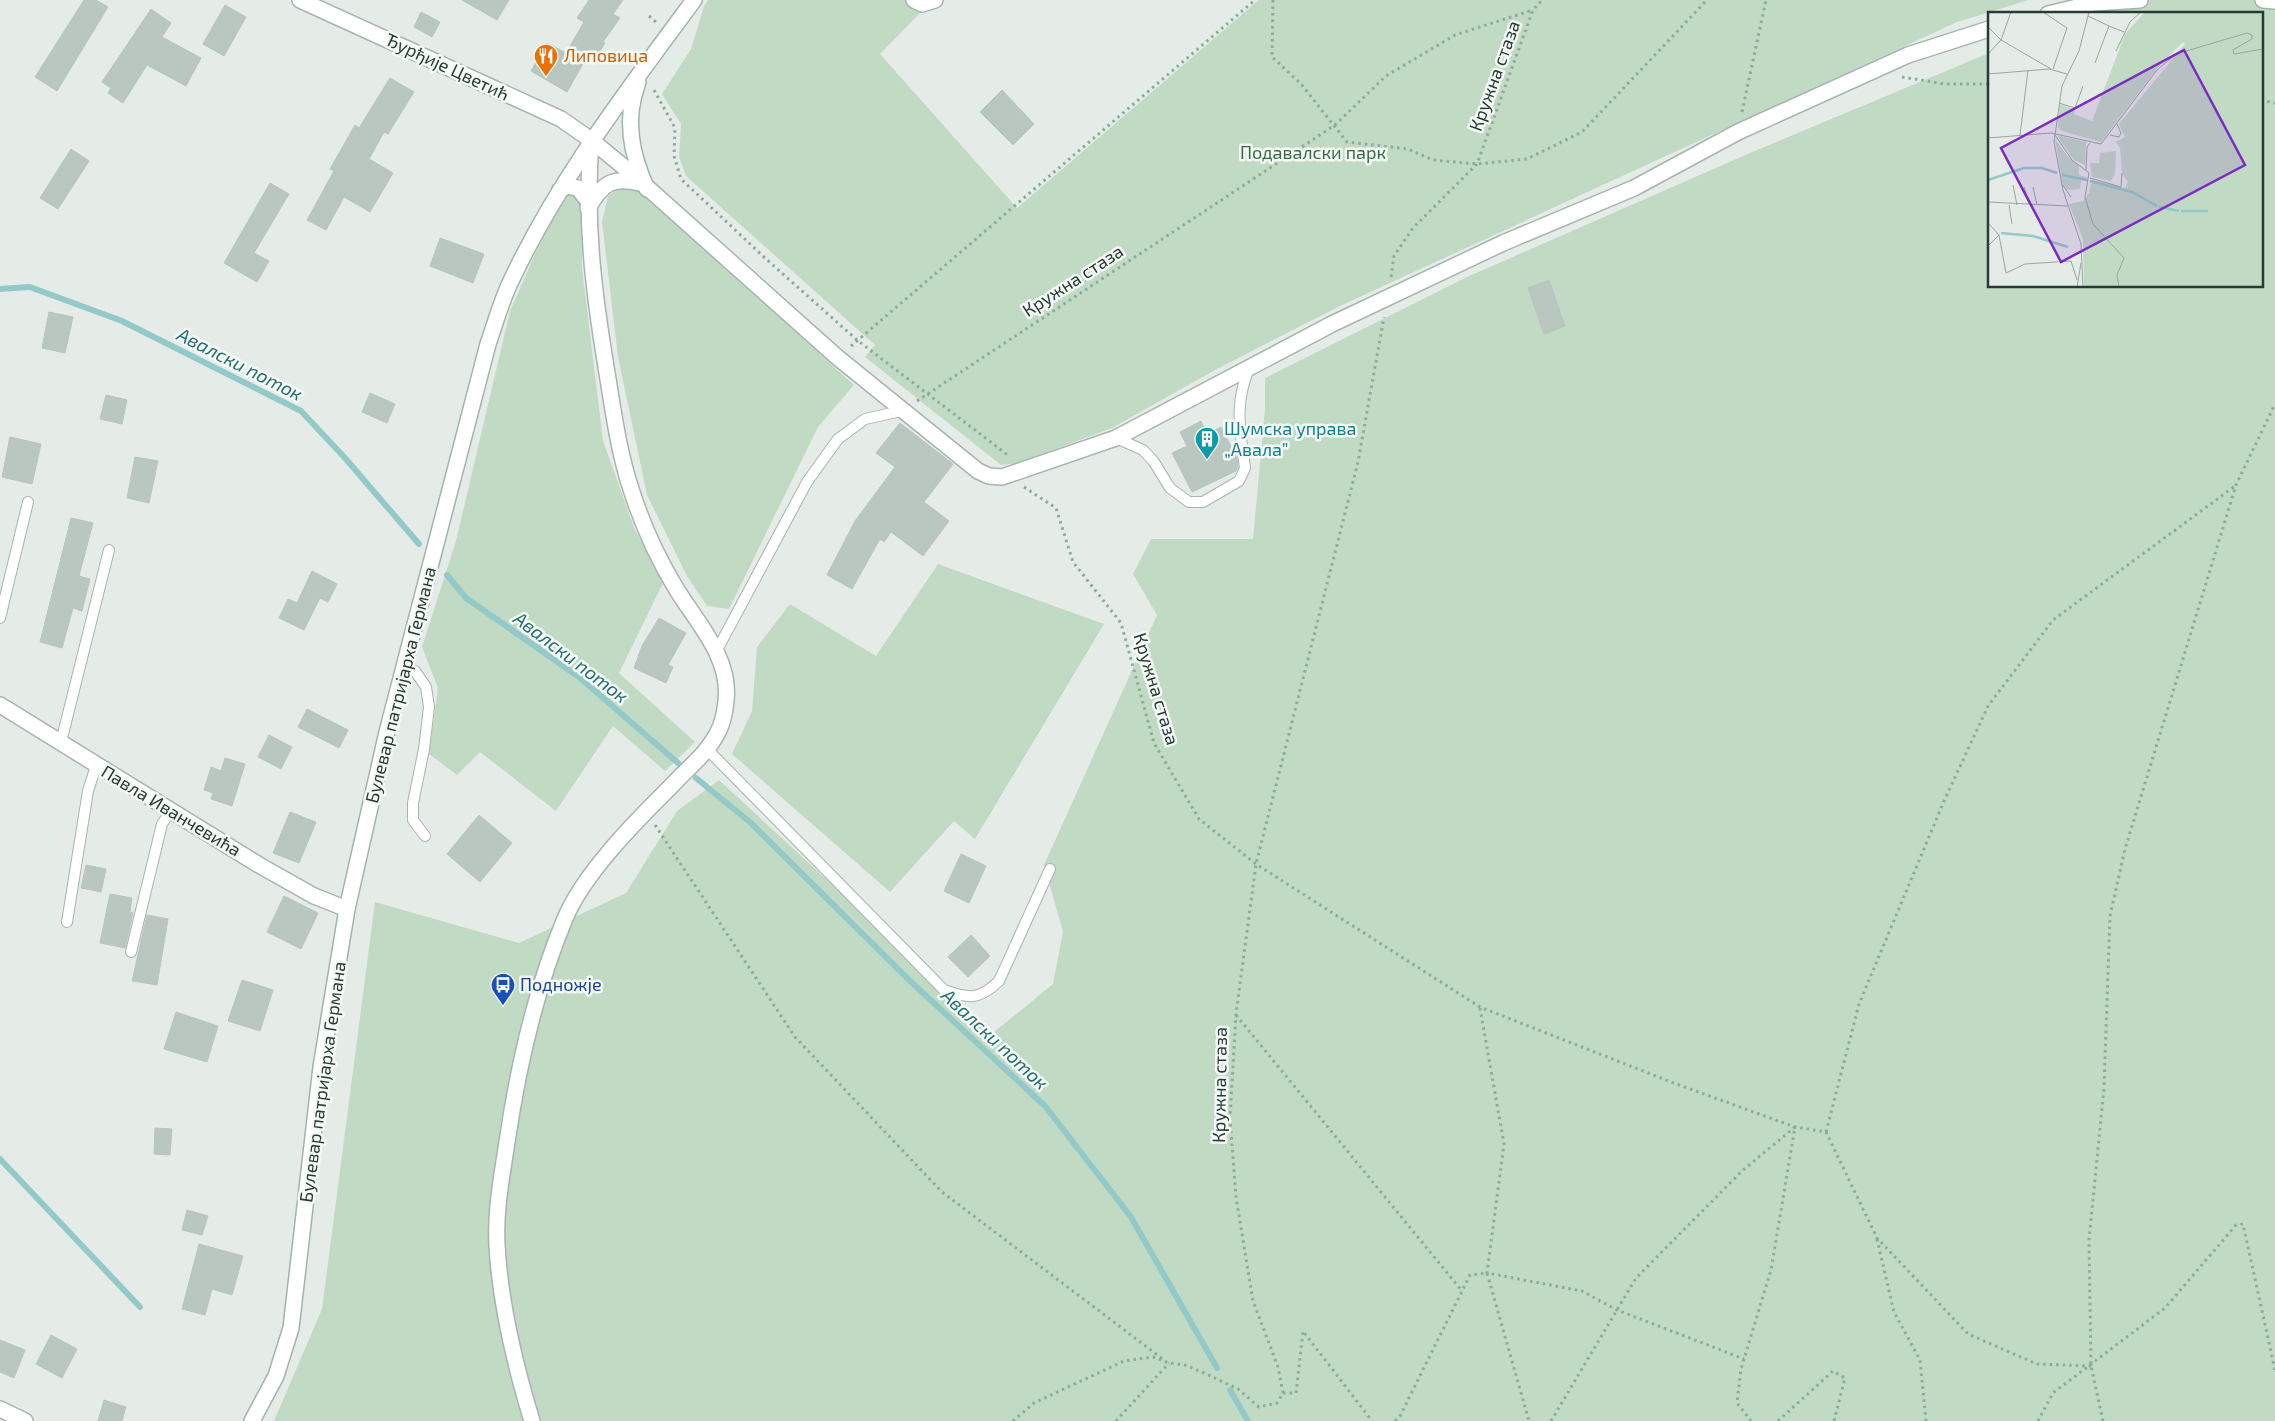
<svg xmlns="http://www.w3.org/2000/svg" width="2275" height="1421" font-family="'Exo 2',sans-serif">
<rect width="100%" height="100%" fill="#e5ece8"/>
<!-- green -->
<g fill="#c1dac4">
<polygon points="708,0 914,0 923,10 880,54 1017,208 1259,0 2029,0 1957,22 1340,306 1215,370 1112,428 1018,463 1001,465 865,357 875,345 686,176 679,157 681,124 662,94 691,49 704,6"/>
<polygon points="2128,0 2275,0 2275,1421 274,1421 322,1309 375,902 519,943 626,893 677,811 719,780 993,1033 1053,984 1063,931 1044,865 1157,615 1133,574 1151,539 1253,539 1265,409 1265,378 1467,277 1750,153 1989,53 1989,286 2261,286 2261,14 2096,14"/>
<polygon points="619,189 641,191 854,385 818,427 729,609 707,606 687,576 647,495 618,357 602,222 608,196"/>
<polygon points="569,191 582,201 582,268 603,441 635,530 664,581 619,673 695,742 665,771 613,726 556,811 480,752 457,775 429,754 438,688 422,647 456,541 510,311 562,193"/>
<polygon points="938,564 1104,624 975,839 954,821 890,892 732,754 752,711 757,647 790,604 876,656"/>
</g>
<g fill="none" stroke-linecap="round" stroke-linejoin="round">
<!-- stream -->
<g stroke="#94c9ca" stroke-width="6">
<polyline points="0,289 30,287 122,321 301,411 345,458 419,544"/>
<polyline points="447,575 466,598 579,677 678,763"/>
<polyline points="696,778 751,823 909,980 1045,1106 1131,1217 1217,1368"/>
<polyline points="0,1159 140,1307"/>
<polyline points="1230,1390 1248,1421"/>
</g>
</g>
<!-- building -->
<g fill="#bac7c1" stroke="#b8c5be">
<polygon points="84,0 96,0 108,7 57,91 35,77"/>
<polygon points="462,0 509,0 497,20"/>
<polygon points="589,0 623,0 613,14 620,18 603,42 605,43 595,60 588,55 567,92 531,71 547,43 566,53 584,22 577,18"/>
<polygon points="225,5 246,17 224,56 203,44"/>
<polygon points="151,9 171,23 162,37 201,58 186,86 147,65 123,103 108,93 111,88 102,82"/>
<polygon points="421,12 440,22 432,37 414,27"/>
<polygon points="390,78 414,92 388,134 384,132 369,159 393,173 370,212 344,197 326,230 307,220 334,171 330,169 355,125 359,128"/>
<polygon points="1002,90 1034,124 1013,145 980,112"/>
<polygon points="71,149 89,161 58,209 40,198"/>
<polygon points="270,183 289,194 254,253 269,261 257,282 224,263"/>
<polygon points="440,238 484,254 473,283 430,266"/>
<polygon points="1549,280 1565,326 1544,334 1528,288"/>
<polygon points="49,312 73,317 65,353 42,348"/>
<polygon points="370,393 395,404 387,423 362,412"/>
<polygon points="106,395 127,400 122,424 100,419"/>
<polygon points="1201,421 1207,434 1221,427 1237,458 1238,467 1236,471 1192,492 1172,453 1187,446 1180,432"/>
<polygon points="900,423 953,464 924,502 949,521 923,556 891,532 884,542 880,539 852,589 827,575 855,521 895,467 876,453"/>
<polygon points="10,437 41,444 32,484 2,477"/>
<polygon points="135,457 158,461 149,503 127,498"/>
<polygon points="71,518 93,523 79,576 90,579 82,611 73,608 62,648 40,642"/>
<polygon points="312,571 337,584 328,602 320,598 304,630 279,618 288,599 297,603"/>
<polygon points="659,618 686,633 668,665 673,667 666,683 634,668 642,646"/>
<polygon points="307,709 348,730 339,748 298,727"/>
<polygon points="269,735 292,747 281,769 258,757"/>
<polygon points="225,758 245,764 232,806 211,799 213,793 204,790 211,767 221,771"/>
<polygon points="290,812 316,822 299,863 273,853"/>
<polygon points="479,815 512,843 480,882 447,854"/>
<polygon points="961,854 986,866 969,903 944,891"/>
<polygon points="86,865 106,869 101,892 81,888"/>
<polygon points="110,894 132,898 130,912 133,913 125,948 100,943"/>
<polygon points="284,896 318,913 301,949 267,932"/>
<polygon points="147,915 168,919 157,985 132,981"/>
<polygon points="971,935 990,956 968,977 948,957"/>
<polygon points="242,980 273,990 260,1031 228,1021"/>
<polygon points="176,1012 218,1026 207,1062 164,1049"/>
<polygon points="155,1128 172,1129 170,1155 154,1154"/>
<polygon points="187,1210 208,1216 202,1235 182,1230"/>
<polygon points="199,1244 243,1256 232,1295 212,1289 205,1315 182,1309"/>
<polygon points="51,1335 77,1349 62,1378 36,1364"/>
<polygon points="0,1340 25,1350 14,1378 0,1372"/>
<polygon points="104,1400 126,1407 122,1421 98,1421"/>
</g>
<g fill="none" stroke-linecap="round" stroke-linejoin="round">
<defs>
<g id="service">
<path d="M 1116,438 L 1143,450 L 1154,462 L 1170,488 L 1189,502 L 1203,502 L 1239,481 L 1245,468 C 1240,429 1234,406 1249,368"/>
<polyline points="0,618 28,502"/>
<polyline points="716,652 807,482 838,439 865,419 901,411"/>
<polyline points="404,667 415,671 426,687 429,707 424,749 413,803 413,820 425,836"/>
<polyline points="61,742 109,550"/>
<path d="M 707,749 L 944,990 C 970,999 979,1000 999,981 L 1050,869"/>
<polyline points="67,922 88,791 96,766"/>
<polyline points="131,952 162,824 170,812"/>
</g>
<g id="minor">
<polyline points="914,0 922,4 935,0"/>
<polyline points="2263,0 2275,1"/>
<polyline points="2048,14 2094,3 2140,0"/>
<polyline points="591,140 630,172 837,357 978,471 989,476 1002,477 1116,438 1332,324 1503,243 1634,188 1738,132 1908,55 1989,29"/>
<path d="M 588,208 C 602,184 612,176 640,183"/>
<polyline points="0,705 259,865 314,896 347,909"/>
<polyline points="0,1409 25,1421"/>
<path d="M 532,1421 C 515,1365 500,1303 497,1245 C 495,1210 502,1176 507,1142 C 518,1067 535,991 564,921 C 574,896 592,872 609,852 C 631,825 657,801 681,776 C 694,763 708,751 717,734 C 722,725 725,712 726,701 C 731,658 698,624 677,590 C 658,559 642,524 631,489 C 618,450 613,408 606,367 C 593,288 585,221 591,140"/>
</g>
<polyline id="tertiary" points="300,0 561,119 591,140"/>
<g id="secondary">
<path d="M 638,82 C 624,119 631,154 647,189"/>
<polyline points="560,190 567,186 578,188 588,201"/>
<path d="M 252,1421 L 276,1376 L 291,1328 L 321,1067 L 347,909 L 387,732 L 488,344 C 495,324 501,302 510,283 C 558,180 627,91 694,0"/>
</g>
</defs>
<!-- service casing -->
<use href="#service" stroke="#a8b4ae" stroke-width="12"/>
<!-- minor casing -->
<use href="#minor" stroke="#a8b4ae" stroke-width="18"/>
<!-- tertiary casing -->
<use href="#tertiary" stroke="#a8b4ae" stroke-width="18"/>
<!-- secondary casing -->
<use href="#secondary" stroke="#a1b4ab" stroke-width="18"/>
<!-- path -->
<g stroke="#89ac9c" stroke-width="3" stroke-dasharray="2.5 4" stroke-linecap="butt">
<polyline points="1273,0 1272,57 1301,84 1347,142 1408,149 1433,160 1477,164 1527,159 1582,132 1707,0"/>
<polyline points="649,16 656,22"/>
<polyline points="1902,77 1945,84 1989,84"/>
<polyline points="654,90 675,128 674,156 681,179 765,258 857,340 1009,456"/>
<polyline points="2261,100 2275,103"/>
<polyline points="1742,112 1766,0"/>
<polyline points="1391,277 1394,256 1413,228 1477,164 1533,10 1542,0"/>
<polyline points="851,346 1255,0"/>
<polyline points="917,401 1335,125 1386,76 1455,35 1533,10"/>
<polyline points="1024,487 1056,508 1073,562 1121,623 1154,743 1199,819 1256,864 1480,1007 1671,1082 1795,1127 1826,1132 1877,1238 1968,1334 2037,1364 2091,1366"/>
<polyline points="655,825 795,1037 942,1192 1164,1360"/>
<polyline points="1480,1008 1504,1144 1487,1273 1582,1291 1617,1310 1744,1359"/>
<polyline points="1236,1015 1462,1291"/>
<polyline points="1826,1132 1859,1004 1944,801 1988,706 2053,620 2235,486"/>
<polyline points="1877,1239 1894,1312 1920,1360 1926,1421"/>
<polyline points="1283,1393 1296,1393 1303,1331 1372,1421"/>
<polyline points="1013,1421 1034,1403 1124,1361 1153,1357 1169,1363 1185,1365 1204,1373 1238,1389 1259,1407 1277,1403 1283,1393 1278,1367 1253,1301 1236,1197 1230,1118 1236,1014 1256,864 1358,462 1384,317"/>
<polyline points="1116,1421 1169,1363"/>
<polyline points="1395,1421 1400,1416 1470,1275 1487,1273 1529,1421"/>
<polyline points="1551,1421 1636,1278 1742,1171 1795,1127 1771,1270 1741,1369 1737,1403 1751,1421"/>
<polyline points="1778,1421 1833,1371 1845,1378 1834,1421"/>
<polyline points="2038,1421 2053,1393 2165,1308 2236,1225 2243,1224 2275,1370"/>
<polyline points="2103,1421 2091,1366 2089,1240 2104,1088 2110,916 2125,849 2236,485 2275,404"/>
</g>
<!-- service -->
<use href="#service" stroke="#fff" stroke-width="10"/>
<!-- minor -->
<use href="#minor" stroke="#fff" stroke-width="15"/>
<!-- tertiary -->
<use href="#tertiary" stroke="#fff" stroke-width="15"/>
<!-- secondary -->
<use href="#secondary" stroke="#fff" stroke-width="15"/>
</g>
<!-- icons -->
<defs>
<symbol id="restaurant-pin" viewBox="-11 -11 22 30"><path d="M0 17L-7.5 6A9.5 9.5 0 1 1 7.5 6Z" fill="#e8710a" stroke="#f5f9f6"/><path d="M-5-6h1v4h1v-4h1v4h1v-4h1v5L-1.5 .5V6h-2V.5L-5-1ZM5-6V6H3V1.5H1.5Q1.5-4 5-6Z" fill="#fff"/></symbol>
<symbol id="building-pin" viewBox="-11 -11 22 30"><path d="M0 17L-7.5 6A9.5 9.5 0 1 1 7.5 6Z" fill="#0f9aa8" stroke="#f5f9f6"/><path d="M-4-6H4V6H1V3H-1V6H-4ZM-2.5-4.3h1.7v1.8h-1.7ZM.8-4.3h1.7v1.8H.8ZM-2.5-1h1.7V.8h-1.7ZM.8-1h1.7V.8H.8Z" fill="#fff"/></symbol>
<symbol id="bus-pin" viewBox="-11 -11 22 30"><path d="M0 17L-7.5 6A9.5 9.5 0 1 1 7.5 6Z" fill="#1a4fb4" stroke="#f5f9f6"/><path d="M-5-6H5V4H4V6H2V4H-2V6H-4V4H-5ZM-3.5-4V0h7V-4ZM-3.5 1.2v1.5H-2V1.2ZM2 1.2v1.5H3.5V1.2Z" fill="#fff"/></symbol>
</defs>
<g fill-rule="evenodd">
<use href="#restaurant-pin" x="532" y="42" width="28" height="38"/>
<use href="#building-pin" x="1193" y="425" width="28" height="38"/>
<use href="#bus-pin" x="489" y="971" width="28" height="38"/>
</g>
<g text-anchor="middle" stroke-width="5" stroke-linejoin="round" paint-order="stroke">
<!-- food labels -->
<g font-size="18" fill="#c56008" stroke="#f5f9f6" text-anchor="start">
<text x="564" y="62">Липовица</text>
</g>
<!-- street labels -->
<g font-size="18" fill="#263c33" stroke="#f5f9f6">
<text transform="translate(447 67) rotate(25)" y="6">Ђурђије Цветић</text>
<text transform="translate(1495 76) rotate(-70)" y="6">Кружна стаза</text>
<text transform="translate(1073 281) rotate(-33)" y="6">Кружна стаза</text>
<text transform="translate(401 685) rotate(-76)" y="6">Булевар патријарха Германа</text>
<text transform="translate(1156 689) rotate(73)" y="6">Кружна стаза</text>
<text transform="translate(171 811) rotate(31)" y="6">Павла Иванчевића</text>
<text transform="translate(323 1082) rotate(-82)" y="6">Булевар патријарха Германа</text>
<text transform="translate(1220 1085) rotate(-89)" y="6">Кружна стаза</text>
</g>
<!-- park labels -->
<g font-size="18" fill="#356e44" stroke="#f5f9f6">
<text x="1313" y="159">Подавалски парк</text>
</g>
<!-- culture labels -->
<g font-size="18" fill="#0d838f" stroke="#f5f9f6" text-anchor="start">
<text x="1224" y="435">Шумска управа<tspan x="1224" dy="21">„Авала”</tspan></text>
</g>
<!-- transit labels -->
<g font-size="18" fill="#164399" stroke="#f5f9f6" text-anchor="start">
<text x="520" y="991">Подножје</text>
</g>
<!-- water labels -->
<g font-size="19" font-style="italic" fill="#276e71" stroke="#f5f9f6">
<text transform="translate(240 364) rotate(27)" y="7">Авалски поток</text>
<text transform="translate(571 657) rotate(37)" y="7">Авалски поток</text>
<text transform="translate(995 1039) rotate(43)" y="7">Авалски поток</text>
</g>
</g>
<!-- overview -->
<g transform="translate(1988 12)">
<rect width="275" height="275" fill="#e5ece8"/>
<path d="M 157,0 L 275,0 L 275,275 L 96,275 L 95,227 L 81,192 L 95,189 L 101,181 L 104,168 L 137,176 L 140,170 L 134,161 L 132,136 L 128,130 L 137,125 L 131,112 L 197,32 L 195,30 L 171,54 L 113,130 L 74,119 L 70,115 L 71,92 L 87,97 L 86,102 L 104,109 L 137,22 ZM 72,124 L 98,130 L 97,153 L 86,148 L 70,125 ZM 67,127 L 80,145 L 91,154 L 91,163 L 100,166 L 99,169 L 93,168 L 92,177 L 79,178 L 74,170 ZM 128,139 L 127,162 L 123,169 L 104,165 L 102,151 L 111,151 L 112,141 Z" fill="#c1dac4"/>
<path fill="none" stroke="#94c9ca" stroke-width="2.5" d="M 74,163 L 99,168M 0,168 L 36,156 L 54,156 L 69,161M 102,169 L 144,180 L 169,194M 171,195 L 191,199M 193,199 L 220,199M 13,221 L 45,224 L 80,235"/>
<path fill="none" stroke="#99a6a0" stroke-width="1" d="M 55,0 L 79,16 L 65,57M 100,4 L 121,14 L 107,51M 121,14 L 136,20M 0,15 L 13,28 L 63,57M 128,39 L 142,10 L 153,0M 0,42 L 13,28 L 23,0M 0,62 L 61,57 L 79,62M 71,91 L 87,96 L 95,74M 32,123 L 40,58M 67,123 L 84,148 L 101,161 L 97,185 L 105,212 L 136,246 L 129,263 L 131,275M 122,123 L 131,125 L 133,121 L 129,112M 0,126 L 63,121 L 113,132 L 169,58 L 188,42 L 259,21 L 264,23 L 264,27 L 245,38 L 246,42 L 275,37M 98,158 L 99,135 L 102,131M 102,166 L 133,175 L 134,161M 74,172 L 83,185M 25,173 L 29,193M 36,175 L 41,192M 45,175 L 49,193M 0,190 L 80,194M 21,193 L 24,212M 0,211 L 11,223 L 18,261 L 37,252 L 83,249 L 89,268M 0,234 L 11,223M 89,275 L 93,251M 95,275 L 93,232 L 75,178 L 66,130 L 74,74 L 91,39 L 101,0"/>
<path fill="#7b2cbf" fill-opacity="0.15" stroke="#7b2cbf" stroke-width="2.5" d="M 196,38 L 257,153 L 73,250 L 13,136 Z"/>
<rect width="275" height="275" fill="none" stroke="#263c33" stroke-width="2.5"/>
</g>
</svg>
